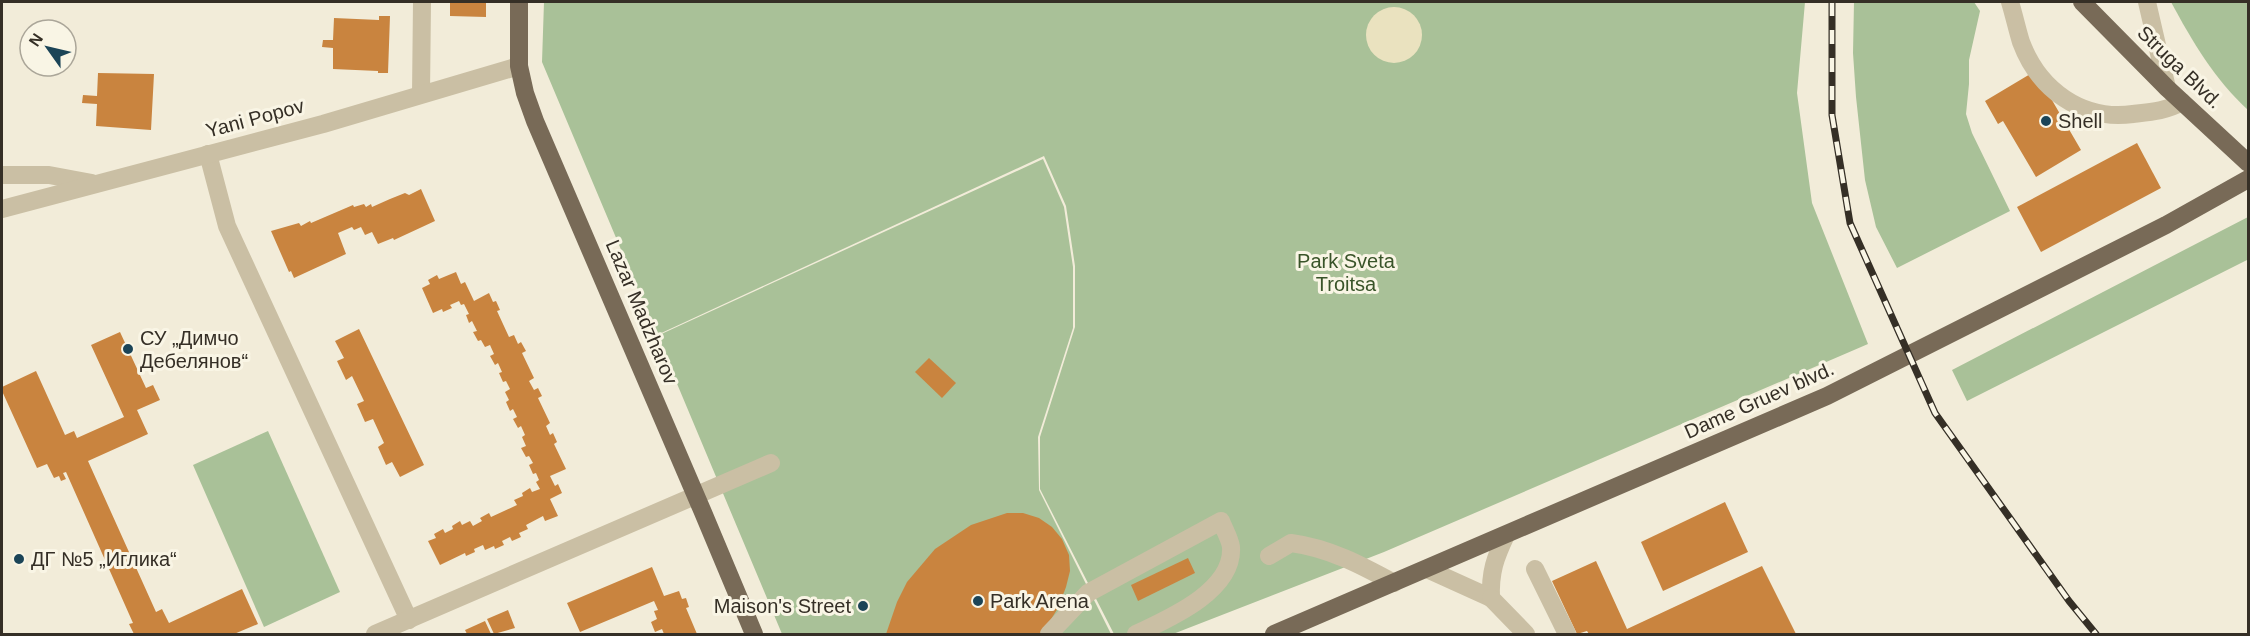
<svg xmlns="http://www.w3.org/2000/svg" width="2250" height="636" font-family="Helvetica,sans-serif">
<rect width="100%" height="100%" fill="#f2ecd9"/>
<!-- green -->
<g fill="#a9c198">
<polygon points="544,2 1805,2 1797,93 1812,203 1868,344 1384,552 1173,634 1114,634 1040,489 1040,437 1075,327 1075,266 1066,206 1044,156 657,335 542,62"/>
<polygon points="1854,2 1974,2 1980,11 1969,60 1969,84 1966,114 1972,133 2010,211 1897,268 1876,227 1865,180 1856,97 1853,53"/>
<path d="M 2171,2 L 2248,2 L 2248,110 C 2215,80 2192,41 2171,2 Z"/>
<polygon points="1043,159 1064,207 1073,267 1073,328 1038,437 1039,490 1111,634 782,634 657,336"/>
<polygon points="2248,217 2248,263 2247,260 1967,401 1952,370"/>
<polygon points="268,431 340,592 264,627 193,465"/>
</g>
<!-- plaza -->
<circle fill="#eae2bf" cx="1394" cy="35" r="28"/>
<!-- building -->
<g fill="#c9843f">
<polygon points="450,2 486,2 486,17 450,16"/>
<polygon points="379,16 390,16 388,73 378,73 378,71 333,69 333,48 322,47 323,40 333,40 334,18 379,20"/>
<polygon points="2042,67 2049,95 2081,150 2036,177 2003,121 1998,124 1985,101"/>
<polygon points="98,73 154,74 151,130 96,126 97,104 82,103 83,95 97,96"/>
<polygon points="2137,143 2161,188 2041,252 2017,207"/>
<polygon points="421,189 435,221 394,240 393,238 378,244 372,232 365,235 361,227 354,230 352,227 338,233 346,254 294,278 291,271 289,272 271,231 299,223 301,226 310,221 311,223 353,205 354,207 364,204 366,207 371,204 372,207 390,199 405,193 409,195"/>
<polygon points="456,272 461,284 465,282 474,301 489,293 493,302 496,301 500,310 497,311 509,337 514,335 518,344 521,342 526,351 522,353 534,378 529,381 534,390 538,388 542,396 538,398 550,423 546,426 550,435 553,433 557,442 554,444 566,469 550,476 555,486 558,484 562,493 550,499 558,516 545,521 543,516 526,525 528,529 519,533 521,537 512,541 510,537 502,541 504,545 495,549 494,546 485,550 483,545 474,549 475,552 466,556 465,553 440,565 428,541 436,538 434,534 443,529 445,533 453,529 452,526 460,521 462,525 470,521 473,526 482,521 480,518 489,513 491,517 517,505 514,500 523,496 522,493 530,488 532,492 540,489 536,482 539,480 536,473 533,474 529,465 533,463 529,456 526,457 521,448 526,446 522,437 525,435 521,426 518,428 513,419 517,417 513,409 510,411 506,402 509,400 505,392 510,389 506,381 503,382 499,373 502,372 498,363 495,365 490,356 494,354 490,345 485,347 481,340 478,341 473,332 477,331 472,321 469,323 466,315 469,314 464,304 461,305 459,301 450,305 452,308 443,312 442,309 433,313 422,288 430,284 428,280 437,275 439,279"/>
<polygon points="359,329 424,465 400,477 392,462 386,465 378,447 384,443 373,419 365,422 357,404 364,401 352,376 346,380 337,361 344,358 335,341"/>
<polygon points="120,332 146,388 153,385 160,400 137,410 148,434 88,461 156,612 162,609 169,623 242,589 258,624 234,634 134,634 129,624 133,623 66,472 63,473 66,479 61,481 59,476 54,478 47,464 37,468 2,391 2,387 36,371 65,435 74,431 77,438 124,417 91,345"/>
<polygon points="929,358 956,383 942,398 915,372"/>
<polygon points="1725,502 1748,552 1663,591 1641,542"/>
<polygon points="1007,513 1023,513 1039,518 1052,527 1062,539 1069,555 1070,571 1066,587 1058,608 1042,634 886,634 897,602 907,582 935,549 971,525"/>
<polygon points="1188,558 1195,573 1138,601 1131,585"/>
<polygon points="1596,561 1627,629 1762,566 1796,634 1589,634 1587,631 1577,634 1552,581"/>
<polygon points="652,567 664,596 679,591 682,599 686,598 689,607 686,608 697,634 664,634 662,629 655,632 651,622 657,619 654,611 658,610 654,601 580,632 567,603"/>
<polygon points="508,610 515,628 494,634 487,619"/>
<polygon points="485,621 491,634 467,634 465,630"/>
</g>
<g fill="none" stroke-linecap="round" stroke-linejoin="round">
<!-- minor -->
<g stroke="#cabfa4" stroke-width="18">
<path d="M 2010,2 C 2014,15 2017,29 2021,42 C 2039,90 2082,121 2133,114 C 2151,112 2166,111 2182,102"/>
<polyline points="2147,2 2167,88"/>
<polyline points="421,94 422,2"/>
<polyline points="208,154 227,226 409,620"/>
<polyline points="2,175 49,175 92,183"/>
<polyline points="2,209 323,124 519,66"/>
<path d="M 1269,556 L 1291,543 C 1329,548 1361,565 1394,583"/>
<path d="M 1427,569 L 1491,598 C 1490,572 1495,558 1506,535"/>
<polyline points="1535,569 1567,634"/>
<polyline points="1491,598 1526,634"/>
<polyline points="375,634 771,463"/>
<path d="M 1049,634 L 1088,593 L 1221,521 C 1224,529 1230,539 1231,547 C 1234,591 1168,619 1136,634"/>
</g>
<!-- major -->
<g stroke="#786a57" stroke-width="18">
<polyline points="519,2 519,66 525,93 535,121 702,510 754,634"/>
<polyline points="2082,2 2167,88 2248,163"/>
<polyline points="1274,634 1827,396 2166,225 2248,179"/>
</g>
<defs>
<polyline id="rail" points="1832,2 1832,115 1850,223 1935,413 2069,601 2096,634"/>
</defs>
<!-- rail casing -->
<use href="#rail" stroke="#352f26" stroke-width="7"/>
<!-- rail -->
<use href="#rail" stroke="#f9f5e5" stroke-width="4.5" stroke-dasharray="14" stroke-linecap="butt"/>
</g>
<!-- markers -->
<g fill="#1b4457" stroke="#f9f5e5" stroke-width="2">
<circle cx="2046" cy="121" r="6"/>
<circle cx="128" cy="349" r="6"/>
<circle cx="19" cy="559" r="6"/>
<circle cx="978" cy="601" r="6"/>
<circle cx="863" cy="606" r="6"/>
</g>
<g text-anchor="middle" stroke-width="6" stroke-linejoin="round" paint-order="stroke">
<!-- street labels -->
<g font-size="20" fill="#352f26" stroke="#f9f5e5">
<text transform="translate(2180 67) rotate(44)" y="7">Struga Blvd.</text>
<text transform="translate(255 118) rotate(-15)" y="7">Yani Popov</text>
<text transform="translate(642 312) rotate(67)" y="7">Lazar Madzharov</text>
<text transform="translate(1759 400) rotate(-24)" y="7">Dame Gruev blvd.</text>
</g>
<!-- poi labels -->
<g font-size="20" fill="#352f26" stroke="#f9f5e5" text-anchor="start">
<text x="2058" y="128">Shell</text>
<text x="140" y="345">СУ „Димчо<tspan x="140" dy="23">Дебелянов“</tspan></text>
<text x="31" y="566">ДГ №5 „Иглика“</text>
<text x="990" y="608">Park Arena</text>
<text x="851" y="613" text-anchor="end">Maison's Street</text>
</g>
<!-- park labels -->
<g font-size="20" fill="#395429" stroke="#f9f5e5">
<text x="1346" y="268">Park Sveta<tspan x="1346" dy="23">Troitsa</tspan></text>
</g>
</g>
<!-- border -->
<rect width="2250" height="636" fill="none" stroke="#352f26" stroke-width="6"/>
<!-- north arrow -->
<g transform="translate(48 48) rotate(304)"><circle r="28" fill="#f9f5e5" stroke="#aba699" stroke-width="1.5"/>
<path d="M0-4.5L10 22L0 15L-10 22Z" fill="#1b4457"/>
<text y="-9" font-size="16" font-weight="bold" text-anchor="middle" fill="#352f26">N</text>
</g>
</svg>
